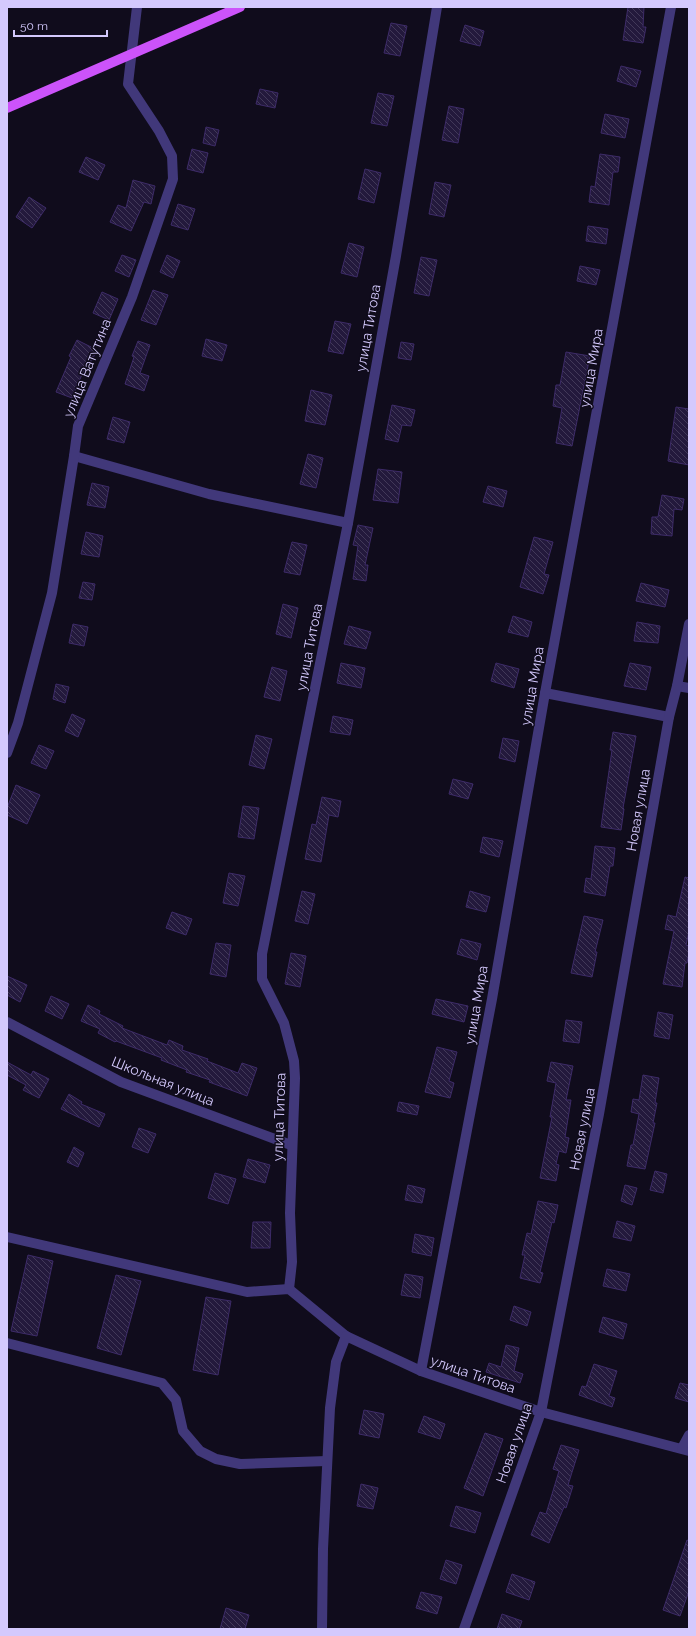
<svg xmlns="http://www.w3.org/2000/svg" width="696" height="1636" font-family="Raleway,sans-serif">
<defs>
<pattern id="building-back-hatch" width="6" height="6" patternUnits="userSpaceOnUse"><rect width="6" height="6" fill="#23193c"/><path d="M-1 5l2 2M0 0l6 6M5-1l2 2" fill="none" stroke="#423959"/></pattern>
</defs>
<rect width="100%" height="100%" fill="#100c1c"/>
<!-- building -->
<g fill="url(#building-back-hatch)" stroke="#3d2b68">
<polygon points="628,7 644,7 643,27 646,27 643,43 623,40"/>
<polygon points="391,23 407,26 400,56 384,53"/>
<polygon points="465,25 484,31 480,46 460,41"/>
<polygon points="621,66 641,71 636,87 617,81"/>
<polygon points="260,89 278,93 275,108 256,104"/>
<polygon points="378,93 394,96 387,126 371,123"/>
<polygon points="449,106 464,109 458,143 442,140"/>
<polygon points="605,114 629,119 625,138 601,133"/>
<polygon points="206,127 219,130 215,146 203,143"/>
<polygon points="192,149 208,153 203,173 187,169"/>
<polygon points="600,154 620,157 618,172 613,172 609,205 589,202 591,186 595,187"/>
<polygon points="86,157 105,165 98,180 79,172"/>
<polygon points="365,169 381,173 374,203 358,199"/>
<polygon points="133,180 155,186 151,204 144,202 131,231 110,222 118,205 126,208"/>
<polygon points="435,182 451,185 444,217 429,214"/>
<polygon points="29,197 46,208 32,228 16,217"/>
<polygon points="178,204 195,209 188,230 171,225"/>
<polygon points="588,226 608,229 606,244 586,241"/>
<polygon points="349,243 364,247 357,277 341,273"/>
<polygon points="122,255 136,260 129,277 115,271"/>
<polygon points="167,255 180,261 173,278 160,272"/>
<polygon points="421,257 437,260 429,296 414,293"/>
<polygon points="580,266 600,270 596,285 577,281"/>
<polygon points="153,290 168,295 156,325 141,320"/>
<polygon points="102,292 118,299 109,320 93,313"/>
<polygon points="335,321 351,324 343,354 328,351"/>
<polygon points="206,339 227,345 222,361 202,356"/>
<polygon points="77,340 97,350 89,366 86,365 72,398 56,392 71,357 69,356"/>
<polygon points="138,341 150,345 140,373 149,376 144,391 125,384 134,357 132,356"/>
<polygon points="401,342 414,344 411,360 398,358"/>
<polygon points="566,352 590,356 572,446 556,443 562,408 553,406 556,385 560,385"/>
<polygon points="311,390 332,395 325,425 305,421"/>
<polygon points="392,405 415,410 411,426 402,425 398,442 385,439"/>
<polygon points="676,407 689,409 689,465 668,461"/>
<polygon points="113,417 130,422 124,443 107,439"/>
<polygon points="308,454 323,458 316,488 300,484"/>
<polygon points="378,469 402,472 398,503 373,500"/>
<polygon points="92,483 109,487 105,508 87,505"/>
<polygon points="488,486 507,491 503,507 483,502"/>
<polygon points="662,495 684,499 682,510 674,509 672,536 651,534 652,517 658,517"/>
<polygon points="358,525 373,528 365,565 368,565 366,581 353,579 358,546 353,545"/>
<polygon points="86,532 103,536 99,557 81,554"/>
<polygon points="534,537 553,542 544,574 549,575 543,594 520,587"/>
<polygon points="292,542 307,545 300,575 284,572"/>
<polygon points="83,582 95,584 92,600 79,598"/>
<polygon points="641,583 669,590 665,607 636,601"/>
<polygon points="283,604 298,608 291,638 276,634"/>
<polygon points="513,616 532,622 528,637 508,632"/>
<polygon points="637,622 660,626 658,643 634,641"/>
<polygon points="73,624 88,627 84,646 69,643"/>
<polygon points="349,626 371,632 366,649 344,644"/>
<polygon points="341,663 365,668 361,688 337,683"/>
<polygon points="496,663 519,669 514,688 491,681"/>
<polygon points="630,663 651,667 646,690 624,686"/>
<polygon points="272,667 287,671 280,701 264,697"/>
<polygon points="56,684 69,687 65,703 53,699"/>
<polygon points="72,714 85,720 78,737 65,731"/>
<polygon points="333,716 353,720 350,735 330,732"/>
<polygon points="613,732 636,736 623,808 624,809 621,830 601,827 612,750 610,750"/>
<polygon points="256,735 272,739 264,769 249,765"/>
<polygon points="503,738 519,741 515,762 499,758"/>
<polygon points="39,745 54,751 46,769 31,763"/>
<polygon points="453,779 473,784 468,799 449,794"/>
<polygon points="16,785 40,795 27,824 7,815 7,808"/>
<polygon points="322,797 341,801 338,817 329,815 321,862 305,859 312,824 316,825"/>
<polygon points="243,806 259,808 254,839 238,837"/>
<polygon points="483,837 503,841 499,857 480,852"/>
<polygon points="595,846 615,848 613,866 610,866 605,896 584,892 586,878 591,879"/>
<polygon points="229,873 245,876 238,906 223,903"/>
<polygon points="685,877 689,878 689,932 686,945 689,946 689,953 687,963 685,963 682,987 663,984 674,931 665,929 668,915 676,917"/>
<polygon points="302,891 315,894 308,924 295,921"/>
<polygon points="470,891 490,897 486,912 466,907"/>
<polygon points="172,912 192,919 186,935 166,928"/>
<polygon points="584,916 603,920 595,952 597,952 592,977 571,973"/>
<polygon points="461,939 481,944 477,960 457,954"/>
<polygon points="216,943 231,945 226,977 210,974"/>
<polygon points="291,953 306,956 300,987 285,984"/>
<polygon points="7,976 27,985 20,1002 7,995"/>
<polygon points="51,996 69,1004 62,1019 45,1011"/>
<polygon points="436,999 468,1006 464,1022 432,1014"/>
<polygon points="88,1005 100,1011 99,1014 123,1026 122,1028 167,1045 169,1040 183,1046 182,1050 208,1059 207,1061 238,1073 242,1063 257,1068 247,1096 209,1082 210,1080 186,1072 187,1070 161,1060 162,1058 116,1041 115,1042 98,1033 100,1029 81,1021"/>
<polygon points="658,1012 673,1015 669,1039 654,1036"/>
<polygon points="566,1020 582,1022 579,1043 563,1041"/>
<polygon points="437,1047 457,1052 449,1081 454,1083 450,1098 425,1092"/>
<polygon points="7,1062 31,1075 33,1071 49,1079 39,1098 23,1090 26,1085 7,1075"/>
<polygon points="551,1062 573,1066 566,1100 571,1100 565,1137 569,1138 566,1153 559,1151 556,1164 559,1165 556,1181 540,1178 552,1117 550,1117 556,1083 547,1081"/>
<polygon points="643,1075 659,1078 655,1103 657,1103 653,1123 655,1123 645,1169 627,1166 631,1145 633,1145 639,1114 631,1112 633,1099 639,1100"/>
<polygon points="69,1094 82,1102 81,1104 105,1114 99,1127 61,1109"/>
<polygon points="399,1102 419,1106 417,1115 397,1111"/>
<polygon points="139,1128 156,1134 148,1153 132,1147"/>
<polygon points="74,1147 84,1153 78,1167 67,1162"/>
<polygon points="248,1159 270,1165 265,1183 243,1177"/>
<polygon points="655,1171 667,1174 663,1193 650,1190"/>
<polygon points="215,1173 236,1179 228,1204 208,1198"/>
<polygon points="408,1185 425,1189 422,1203 405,1200"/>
<polygon points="625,1185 637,1188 632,1205 621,1201"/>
<polygon points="538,1201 558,1205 554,1223 552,1222 540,1272 543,1273 540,1283 520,1278 525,1255 522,1255 527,1233 531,1234"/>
<polygon points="617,1221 635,1226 631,1241 613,1237"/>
<polygon points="253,1222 271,1222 270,1248 251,1248"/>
<polygon points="415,1234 434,1238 431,1256 412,1252"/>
<polygon points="28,1255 53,1261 37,1336 11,1331"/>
<polygon points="607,1269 630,1274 626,1291 603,1286"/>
<polygon points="405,1274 423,1277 420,1298 401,1295"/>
<polygon points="116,1275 141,1281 121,1355 97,1348"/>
<polygon points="206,1297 231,1301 218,1375 193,1370"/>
<polygon points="514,1306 531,1312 527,1326 510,1320"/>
<polygon points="603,1317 627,1324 623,1339 599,1332"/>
<polygon points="506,1345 519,1348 514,1371 523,1374 520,1383 486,1372 489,1363 501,1367"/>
<polygon points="594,1364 617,1371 609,1396 615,1398 612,1407 579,1395 582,1386 586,1387"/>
<polygon points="680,1383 689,1385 689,1402 675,1398"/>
<polygon points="364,1410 384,1414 379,1438 359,1434"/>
<polygon points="424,1416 445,1424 440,1439 418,1432"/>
<polygon points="485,1433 503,1439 483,1496 464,1488"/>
<polygon points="561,1445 579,1450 568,1485 573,1486 566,1508 564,1507 549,1543 531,1535 540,1512 546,1514 559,1471 553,1469"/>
<polygon points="361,1484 378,1488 373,1509 357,1506"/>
<polygon points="456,1506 481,1513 475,1533 450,1526"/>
<polygon points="687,1540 689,1541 689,1591 680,1616 663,1610"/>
<polygon points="446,1560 462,1565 456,1584 440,1579"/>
<polygon points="512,1574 535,1582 529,1600 506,1592"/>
<polygon points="421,1592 442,1597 437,1614 416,1608"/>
<polygon points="226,1608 249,1615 245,1629 220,1629"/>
<polygon points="502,1614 522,1621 519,1629 497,1629"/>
</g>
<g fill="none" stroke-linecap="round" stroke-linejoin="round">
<!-- minor -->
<g stroke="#41387a" stroke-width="10">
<polyline points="74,456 209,494 348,523"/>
<polyline points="677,686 689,688"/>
<polyline points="545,693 669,717"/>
<polyline points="7,753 18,723 52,593 74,456 78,426 132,297 173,179 172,156 159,131 128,84 137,7"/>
<polyline points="7,1022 121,1082 291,1145"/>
<polyline points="7,1237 247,1292 289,1289 346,1336 421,1371 541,1412 689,1451"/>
<polyline points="289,1289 292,1262 290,1213 295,1078 294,1061 284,1023 262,979 262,954 348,523 396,256 437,7"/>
<polyline points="7,1343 162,1383 176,1400 183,1431 200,1451 216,1459 240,1464 327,1461"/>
<polyline points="421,1371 492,999 545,693 671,7"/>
<polyline points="682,1448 689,1435"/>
<polyline points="322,1629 323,1549 330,1408 336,1362 346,1336"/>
<polyline points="464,1629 541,1412 599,1114 669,717 677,686 689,624"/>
</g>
<!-- primary -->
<polyline stroke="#cc53fa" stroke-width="10" points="7,108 240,7"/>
</g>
<g text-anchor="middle" stroke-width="3" stroke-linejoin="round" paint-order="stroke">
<!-- street labels -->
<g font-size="14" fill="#d4c9fd" stroke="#100c1c">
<text transform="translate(368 328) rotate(-80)" y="5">улица Титова</text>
<text transform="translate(87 368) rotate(-68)" y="5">улица Ватутина</text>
<text transform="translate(591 368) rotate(-80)" y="5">улица Мира</text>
<text transform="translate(309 647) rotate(-79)" y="5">улица Титова</text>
<text transform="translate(532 686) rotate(-80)" y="5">улица Мира</text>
<text transform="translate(638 810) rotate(-80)" y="5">Новая улица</text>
<text transform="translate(476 1005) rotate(-80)" y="5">улица Мира</text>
<text transform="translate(163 1081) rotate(22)" y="5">Школьная улица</text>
<text transform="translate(279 1117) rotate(-88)" y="5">улица Титова</text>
<text transform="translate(582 1129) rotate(-79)" y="5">Новая улица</text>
<text transform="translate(473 1374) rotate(19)" y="5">улица Титова</text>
<text transform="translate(514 1443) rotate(-71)" y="5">Новая улица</text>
</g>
</g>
<!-- border -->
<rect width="696" height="1636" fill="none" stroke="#d4c9fd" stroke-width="16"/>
<!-- scale -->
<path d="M14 30v6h93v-6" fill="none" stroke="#d4c9fd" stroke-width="2"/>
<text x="20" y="30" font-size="12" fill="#d4c9fd" stroke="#100c1c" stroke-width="3" paint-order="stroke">50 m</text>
</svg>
